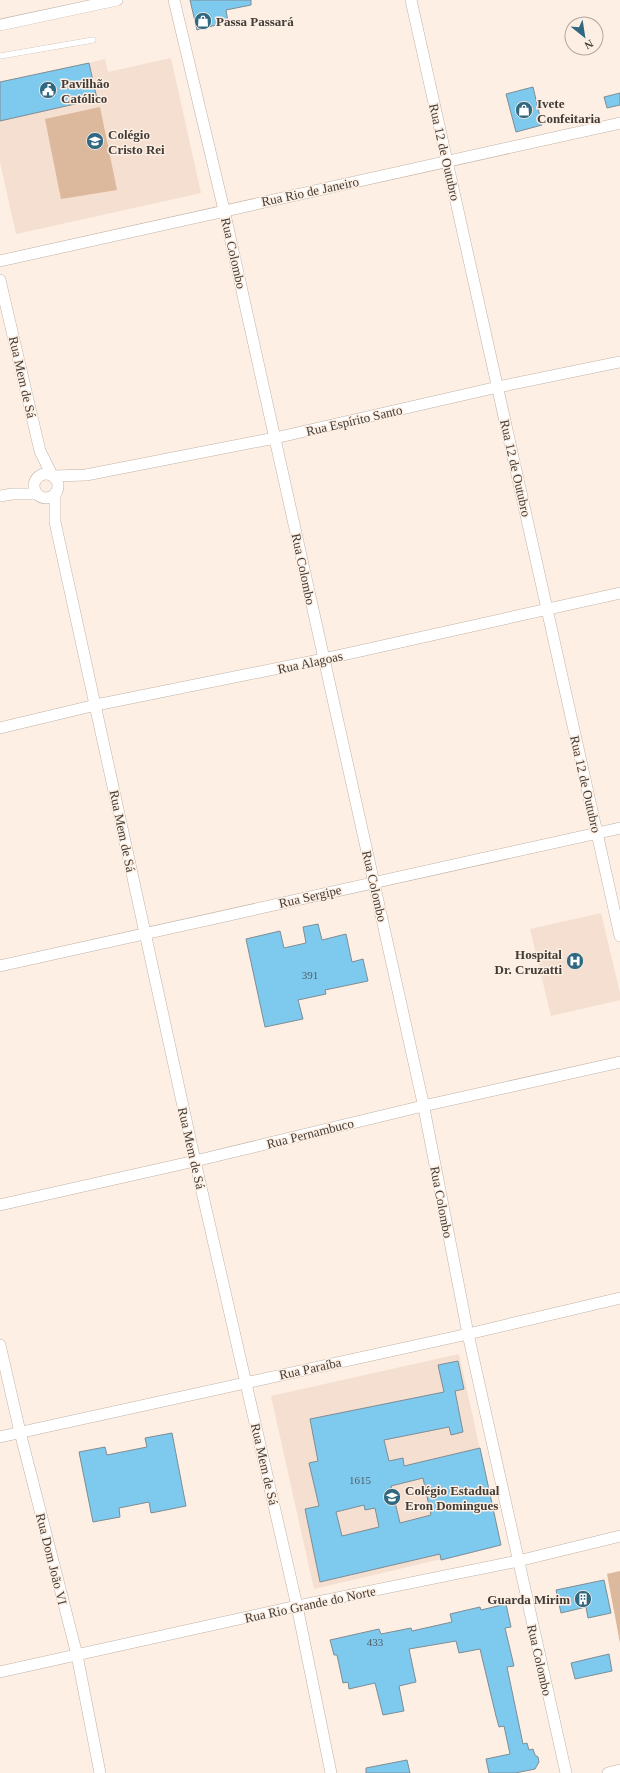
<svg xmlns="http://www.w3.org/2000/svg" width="620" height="1773" font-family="Georgia,serif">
<rect width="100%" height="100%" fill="#fdefe3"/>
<!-- built -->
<g fill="#f4dfd0">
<polygon points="171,58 201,193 16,234 0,162 0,120 97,99 89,63 105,59 108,72"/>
<polygon points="601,913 620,993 620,1000 551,1016 530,929"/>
<polygon points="459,1354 501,1545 314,1589 271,1396"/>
</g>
<!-- green -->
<g fill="#dcb89c">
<polygon points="100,107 117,190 61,199 45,119"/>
<polygon points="620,1571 620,1643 607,1574"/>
</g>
<!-- building -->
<g fill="#7ec9ee" stroke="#7e8d95" fill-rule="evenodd">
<polygon points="190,0 251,0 251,5 226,10 228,22 197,30"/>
<polygon points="89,63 97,99 0,121 0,82"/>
<polygon points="533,87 542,125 516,132 506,94"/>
<polygon points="620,93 620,105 607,108 604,97"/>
<polygon points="318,924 322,940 346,934 352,962 363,959 368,981 325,990 326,994 298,1000 303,1019 265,1027 246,939 280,931 284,948 306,943 303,927"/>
<path d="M 458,1361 L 464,1389 L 455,1391 L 463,1432 L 451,1435 L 449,1427 L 384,1440 L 389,1461 L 403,1458 L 404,1466 L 480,1448 L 501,1545 L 441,1560 L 440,1554 L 320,1582 L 305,1509 L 319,1506 L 309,1463 L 318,1461 L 310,1419 L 444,1392 L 438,1365 ZM 423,1478 L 431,1515 L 400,1523 L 391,1486 ZM 364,1505 L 365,1510 L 375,1508 L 379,1527 L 342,1536 L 336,1512 Z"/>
<polygon points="172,1433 186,1506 151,1513 149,1502 119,1508 120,1517 93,1522 79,1452 105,1447 107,1455 147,1447 145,1438"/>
<polygon points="604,1580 611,1613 588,1618 586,1607 561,1613 556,1590"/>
<polygon points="506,1604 511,1627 505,1628 514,1666 507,1667 523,1744 527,1743 529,1750 533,1749 535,1755 538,1757 539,1762 535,1769 515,1773 489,1773 486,1759 510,1754 504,1726 499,1727 496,1716 480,1649 459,1653 456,1641 409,1649 416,1682 399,1686 404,1711 383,1715 375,1683 349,1689 348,1682 343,1683 337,1655 334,1655 330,1640 379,1629 381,1634 411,1628 412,1631 452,1622 450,1614 480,1607 481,1610"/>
<polygon points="609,1654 612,1671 575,1679 571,1663"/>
<polygon points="407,1760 410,1773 366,1773 366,1768"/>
</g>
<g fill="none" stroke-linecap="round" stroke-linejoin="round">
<defs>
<polyline id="service" points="0,56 93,40"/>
<g id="minor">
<polyline points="174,0 224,210 423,1103 468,1334 566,1773"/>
<polyline points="411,0 620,936"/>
<polyline points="0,25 117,0"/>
<polyline points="0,261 620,123"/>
<polyline points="0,280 40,451 52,475"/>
<circle cx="46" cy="486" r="12"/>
<polyline points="54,476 86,475 275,438 498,387 620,362"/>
<polyline points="55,494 55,522 195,1161 297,1606 331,1773"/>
<polyline points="0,496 12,494 37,494"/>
<polyline points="0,728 96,705 324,659 620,593"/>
<polyline points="0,966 620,828"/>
<polyline points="0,1205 195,1161 423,1106 620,1062"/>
<polyline points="0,1345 20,1432 77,1655 100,1773"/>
<polyline points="0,1437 468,1334 620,1298"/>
<polyline points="0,1672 297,1606 518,1561 620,1536"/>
<polyline points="608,1773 620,1770"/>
</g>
</defs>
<!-- service casing -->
<use href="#service" stroke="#c0b3a8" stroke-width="6"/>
<!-- minor casing -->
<use href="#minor" stroke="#c0b3a8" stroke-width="12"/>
<!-- service -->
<use href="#service" stroke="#fff" stroke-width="5.5"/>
<!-- minor -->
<use href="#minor" stroke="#fff" stroke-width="11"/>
</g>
<!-- icons -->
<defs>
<symbol id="shop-disc" viewBox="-11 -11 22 22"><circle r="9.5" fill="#306882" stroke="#fdefe3"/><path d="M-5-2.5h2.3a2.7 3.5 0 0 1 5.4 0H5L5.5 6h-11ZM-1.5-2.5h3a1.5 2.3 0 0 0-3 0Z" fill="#fff"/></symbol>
<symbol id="civic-disc" viewBox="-11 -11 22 22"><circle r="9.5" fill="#306882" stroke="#fdefe3"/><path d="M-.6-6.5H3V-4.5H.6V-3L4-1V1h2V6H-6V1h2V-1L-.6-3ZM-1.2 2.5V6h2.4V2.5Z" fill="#fff"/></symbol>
<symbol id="school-disc" viewBox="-11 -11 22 22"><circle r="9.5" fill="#306882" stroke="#fdefe3"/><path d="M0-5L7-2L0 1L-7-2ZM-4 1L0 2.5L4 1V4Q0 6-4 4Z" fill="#fff"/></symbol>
<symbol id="hospital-disc" viewBox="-11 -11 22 22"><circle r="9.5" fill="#306882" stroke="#fdefe3"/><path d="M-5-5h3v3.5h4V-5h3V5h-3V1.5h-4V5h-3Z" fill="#fff"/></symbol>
<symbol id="building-disc" viewBox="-11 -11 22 22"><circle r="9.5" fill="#306882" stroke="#fdefe3"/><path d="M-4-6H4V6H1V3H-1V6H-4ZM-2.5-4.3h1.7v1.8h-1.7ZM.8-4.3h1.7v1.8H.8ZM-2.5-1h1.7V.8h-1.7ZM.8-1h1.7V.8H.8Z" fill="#fff"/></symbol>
</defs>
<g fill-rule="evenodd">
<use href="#shop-disc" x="193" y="11" width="20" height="20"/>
<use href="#civic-disc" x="38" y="80" width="20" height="20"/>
<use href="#shop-disc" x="514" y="100" width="20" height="20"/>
<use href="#school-disc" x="85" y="131" width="20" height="20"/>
<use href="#hospital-disc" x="565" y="951" width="20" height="20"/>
<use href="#school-disc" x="382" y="1487" width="20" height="20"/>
<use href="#building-disc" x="573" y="1589" width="20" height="20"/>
</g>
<g text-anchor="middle" stroke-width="3" stroke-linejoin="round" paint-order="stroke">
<!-- number labels -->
<g font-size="11" fill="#515f65">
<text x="310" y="979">391</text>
<text x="360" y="1484">1615</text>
<text x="375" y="1646">433</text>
</g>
<!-- poi labels -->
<g font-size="13" font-weight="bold" fill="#423c37" stroke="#fdefe3" text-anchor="start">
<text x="216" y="26">Passa Passará</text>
<text x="61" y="88">Pavilhão<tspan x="61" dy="15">Católico</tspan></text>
<text x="537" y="108">Ivete<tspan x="537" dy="15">Confeitaria</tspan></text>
<text x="108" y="139">Colégio<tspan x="108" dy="15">Cristo Rei</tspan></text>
<text x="562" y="959" text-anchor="end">Hospital<tspan x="562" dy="15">Dr. Cruzatti</tspan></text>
<text x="405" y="1495">Colégio Estadual<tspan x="405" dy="15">Eron Domingues</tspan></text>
<text x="570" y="1604" text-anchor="end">Guarda Mirim</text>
</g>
<!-- street labels -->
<g font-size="13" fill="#423c37" stroke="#fdefe3">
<text transform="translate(445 152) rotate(77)" y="5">Rua 12 de Outubro</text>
<text transform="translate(310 191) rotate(-12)" y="5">Rua Rio de Janeiro</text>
<text transform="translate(234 253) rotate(77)" y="5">Rua Colombo</text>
<text transform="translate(23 377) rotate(77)" y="5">Rua Mem de Sá</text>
<text transform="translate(354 420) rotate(-13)" y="5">Rua Espírito Santo</text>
<text transform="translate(516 468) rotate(77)" y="5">Rua 12 de Outubro</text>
<text transform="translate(304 569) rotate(78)" y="5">Rua Colombo</text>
<text transform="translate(310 662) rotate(-12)" y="5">Rua Alagoas</text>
<text transform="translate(586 784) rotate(77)" y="5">Rua 12 de Outubro</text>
<text transform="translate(123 831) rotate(78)" y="5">Rua Mem de Sá</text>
<text transform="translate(375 886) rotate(77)" y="5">Rua Colombo</text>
<text transform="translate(310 896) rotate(-13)" y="5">Rua Sergipe</text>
<text transform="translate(310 1133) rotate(-14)" y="5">Rua Pernambuco</text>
<text transform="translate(192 1148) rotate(77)" y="5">Rua Mem de Sá</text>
<text transform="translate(442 1202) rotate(79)" y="5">Rua Colombo</text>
<text transform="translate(310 1368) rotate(-12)" y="5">Rua Paraíba</text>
<text transform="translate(265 1464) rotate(77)" y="5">Rua Mem de Sá</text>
<text transform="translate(52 1559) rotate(76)" y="5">Rua Dom João VI</text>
<text transform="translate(310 1604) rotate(-12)" y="5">Rua Rio Grande do Norte</text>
<text transform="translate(540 1660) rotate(77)" y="5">Rua Colombo</text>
</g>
</g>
<!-- north arrow -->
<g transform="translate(584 36) rotate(150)"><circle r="19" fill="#fdefe3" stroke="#b2a79e"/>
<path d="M0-3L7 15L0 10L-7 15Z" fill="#306882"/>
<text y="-6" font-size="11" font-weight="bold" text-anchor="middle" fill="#423c37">N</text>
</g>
</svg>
